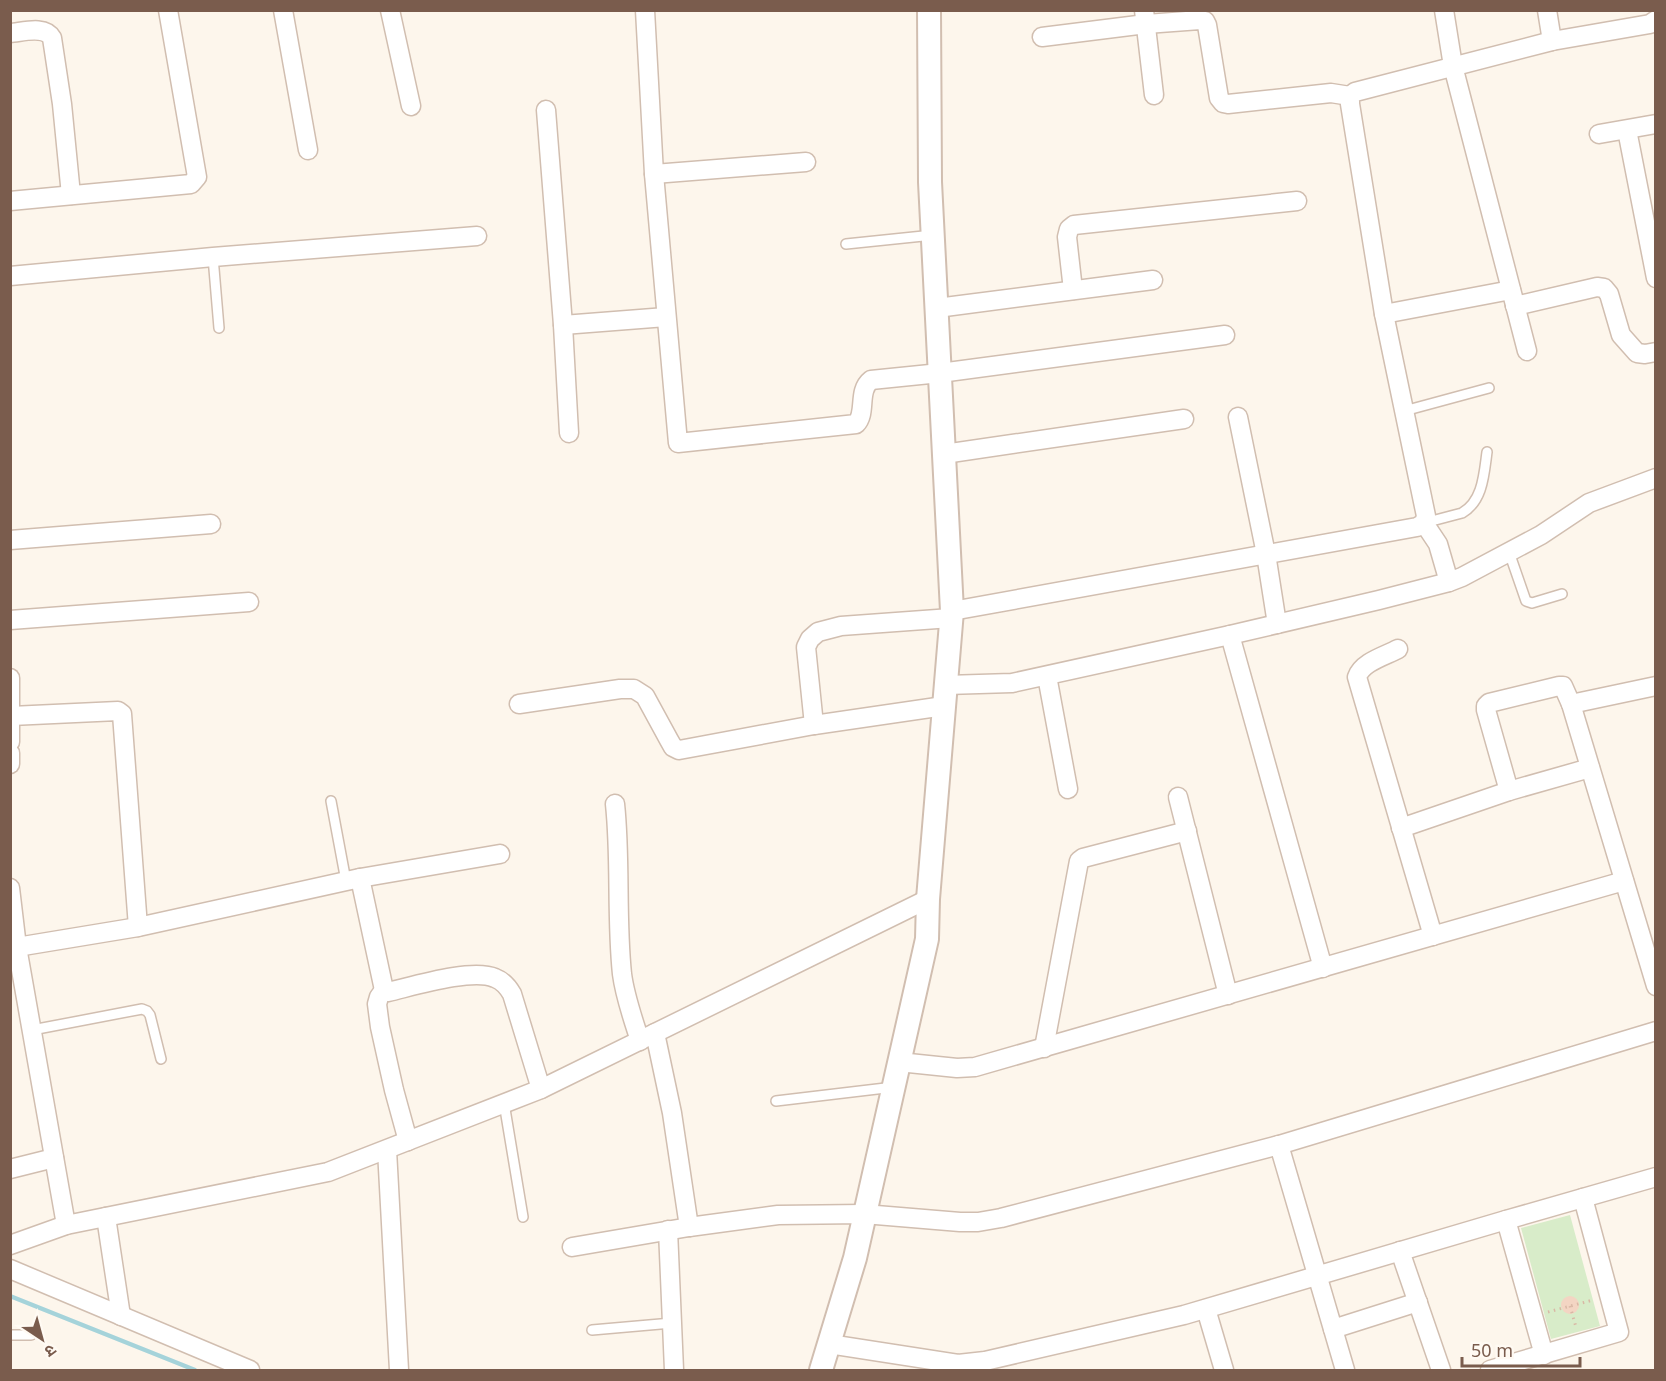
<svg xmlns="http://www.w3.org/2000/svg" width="1666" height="1381" font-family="'Noto Sans','Noto Sans Devanagari',sans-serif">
<rect width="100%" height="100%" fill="#fdf6ec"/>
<!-- green -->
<polygon fill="#d8ecc9" points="1570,1215 1600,1326 1551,1339 1521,1228"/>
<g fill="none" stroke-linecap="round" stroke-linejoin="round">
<!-- stream -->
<polyline stroke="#a5d3da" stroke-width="4.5" points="10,1296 195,1370"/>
</g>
<!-- building -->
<circle fill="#f3d5c3" cx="1570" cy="1305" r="9"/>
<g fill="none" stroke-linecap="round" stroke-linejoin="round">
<defs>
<g id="service">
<polyline points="846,244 933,235"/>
<polyline points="213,257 219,328"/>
<polyline points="1404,411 1489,388"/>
<path d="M 1424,523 L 1462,513 C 1483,501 1484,474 1487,452"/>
<polyline points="1509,552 1526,601 1532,603 1562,594"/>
<polyline points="331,801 346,881"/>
<polyline points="32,1030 142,1009 147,1011 150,1015 161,1059"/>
<polyline points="776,1101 894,1087"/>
<polyline points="504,1103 523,1217"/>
<polyline points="592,1330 672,1323"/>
<polyline points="10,1335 31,1335"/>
</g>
<g id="minor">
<polyline points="283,10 308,150"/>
<polyline points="390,10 411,106"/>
<path d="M 645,10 L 654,174 L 678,443 L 856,424 C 867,413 857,391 871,380 L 940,373 L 1225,335"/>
<polyline points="1144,10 1154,95"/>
<polyline points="1444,10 1453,66 1527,351"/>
<polyline points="1547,10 1552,41"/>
<path d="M 10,33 C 23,32 45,25 52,38 L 62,104 L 71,195"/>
<polyline points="1042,37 1146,24 1200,20 1205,21 1207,25 1219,98 1223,103 1228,104 1331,93 1350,96"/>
<polyline points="546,110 563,325 569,433"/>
<polyline points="1627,130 1656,278"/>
<polyline points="1599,134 1656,124"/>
<polyline points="654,174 806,162"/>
<polyline points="10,201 191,184 197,177 168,10"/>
<polyline points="10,276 213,257 477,236"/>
<polyline points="1073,290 1067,237 1069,229 1074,225 1297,201"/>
<polyline points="1515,306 1597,287 1604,288 1609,294 1621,335 1637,353 1645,354 1656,352"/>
<polyline points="937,308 1153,280"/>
<polyline points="1384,314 1511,290"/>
<polyline points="563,325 666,317"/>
<polyline points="1238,417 1266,554 1277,624"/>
<polyline points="944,454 1184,419"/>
<polyline points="1424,523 1438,544 1449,582"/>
<polyline points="10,540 211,524"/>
<polyline points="952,611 1417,527 1424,523 1426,516 1384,314 1350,104 1350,96 1355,92 1552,41 1650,24 1656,20"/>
<polyline points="10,620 249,602"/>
<polyline points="1230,635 1323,968"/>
<path d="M 1398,649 C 1385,656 1362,662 1357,677 L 1433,936"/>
<polyline points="1047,676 1068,789"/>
<polyline points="10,678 10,742"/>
<polyline points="946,685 1012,683 1230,635 1379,600 1449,582 1462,577 1541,535 1589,503 1656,478"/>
<polyline points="519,704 620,689 634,689 645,696 669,740 673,747 679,750 814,725 944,706"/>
<polyline points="1571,704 1656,986"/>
<polyline points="11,716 118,711 122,714 138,927"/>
<polyline points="814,725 806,647 810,639 818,632 841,626 951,618"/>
<polyline points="10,753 10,764"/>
<polyline points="1509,791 1486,710 1486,706 1489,703 1559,686 1563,686 1571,704 1656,686"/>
<polyline points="1178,797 1228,995"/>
<path d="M 615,804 C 621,860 616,917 622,974 C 625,997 633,1019 640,1041"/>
<polyline points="1401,828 1509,791 1590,768"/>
<path d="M 360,878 L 384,990 L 388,992 C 414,986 472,968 495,978 C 503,981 508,987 512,994 L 541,1089"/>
<polyline points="10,888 17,947 66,1225"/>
<polyline points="17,947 138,927 360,878 500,854"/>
<polyline points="384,990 379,997 377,1004 380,1027 394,1090 408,1141"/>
<polyline points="655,1033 672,1113 689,1227"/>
<polyline points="1044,1048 1079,861 1083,858 1187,831"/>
<polyline points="899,1062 957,1068 975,1067 1624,881"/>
<polyline points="1279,1145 1345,1370"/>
<polyline points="387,1150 399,1370"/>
<polyline points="10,1169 54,1158"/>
<polyline points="106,1217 121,1316"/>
<polyline points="1506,1220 1544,1355"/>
<polyline points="668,1230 674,1370"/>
<polyline points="10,1245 66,1225 328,1172 541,1089 928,899"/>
<polyline points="572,1247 689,1227 778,1215 864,1214 960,1222 978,1222 1001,1218 1279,1145 1656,1031"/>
<polyline points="1400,1251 1441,1370"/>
<polyline points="10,1269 250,1370"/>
<polyline points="1206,1309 1224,1370"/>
<polyline points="1333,1329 1418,1302"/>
<polyline points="829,1344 958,1364 985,1361 1184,1315 1506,1220 1656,1177"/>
<polyline points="1490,1370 1619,1332 1583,1198"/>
</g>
<polyline id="tertiary" points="821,1370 855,1258 927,939 928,899 952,611 930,182 929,10"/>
</defs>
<!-- service casing -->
<use href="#service" stroke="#d1beb0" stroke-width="12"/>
<!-- minor casing -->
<use href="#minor" stroke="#d1beb0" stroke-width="21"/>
<!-- tertiary casing -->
<use href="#tertiary" stroke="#d1beb0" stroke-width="26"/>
<!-- path -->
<g stroke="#d9b8a5" stroke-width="3" stroke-dasharray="1.5 4.5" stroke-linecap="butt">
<polyline points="1570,1306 1576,1327"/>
<polyline points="1548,1312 1593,1300"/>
</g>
<!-- service -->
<use href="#service" stroke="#fff" stroke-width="9"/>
<!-- minor -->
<use href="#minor" stroke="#fff" stroke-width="18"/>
<!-- tertiary -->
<use href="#tertiary" stroke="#fff" stroke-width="22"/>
</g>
<!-- border -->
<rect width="1666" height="1381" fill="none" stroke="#7a5c4d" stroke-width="24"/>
<!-- north arrow -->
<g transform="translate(42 1339) rotate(144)" stroke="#fffaf3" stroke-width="4.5" paint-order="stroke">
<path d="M0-4.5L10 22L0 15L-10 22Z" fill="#7a5c4d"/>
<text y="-9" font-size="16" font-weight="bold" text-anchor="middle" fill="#7a5c4d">उ</text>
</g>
<!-- scale -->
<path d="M1462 1357v9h118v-9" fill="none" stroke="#7a5c4d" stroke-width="3"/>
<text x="1471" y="1357" font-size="18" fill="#7a5c4d" stroke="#fffaf3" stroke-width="4.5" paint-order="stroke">50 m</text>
</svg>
